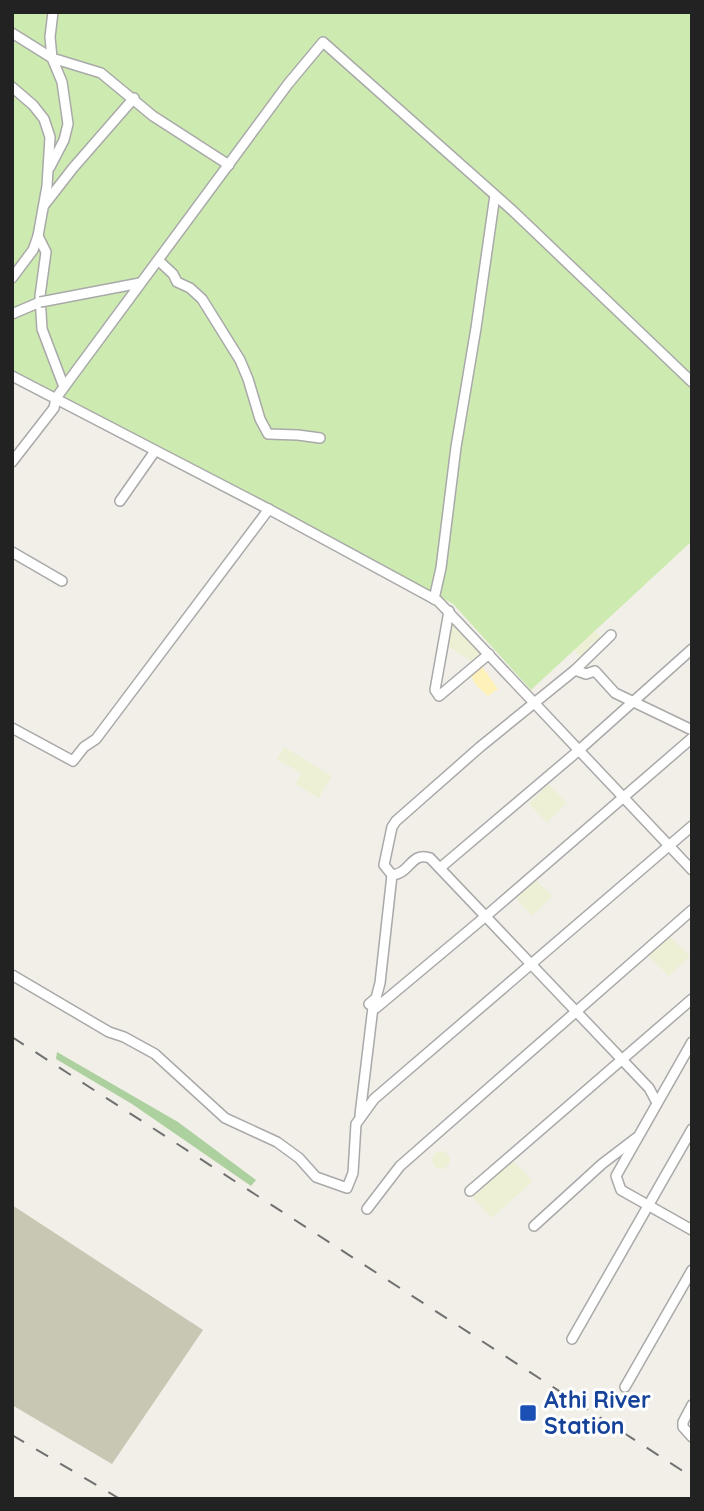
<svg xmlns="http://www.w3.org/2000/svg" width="704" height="1511" font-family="Quicksand,sans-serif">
<rect width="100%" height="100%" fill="#f2efe9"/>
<!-- construction -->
<polygon fill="#c7c7b4" points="12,1205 203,1330 112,1464 12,1405"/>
<!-- farmland -->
<g fill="#eef0d5">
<polygon points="451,617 483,654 473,662 447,646"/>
<polygon points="583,618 602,639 596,644 592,642 589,645 592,648 581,657 562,638"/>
<polygon points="284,747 332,776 319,798 295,784 301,773 277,759"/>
<polygon points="548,784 567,803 547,823 529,804"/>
<polygon points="534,878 552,896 532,916 515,897"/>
<polygon points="669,936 690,956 669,976 648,956"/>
<circle cx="441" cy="1160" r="9"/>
<polygon points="512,1160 533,1181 492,1218 470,1195"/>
</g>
<!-- grass -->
<polygon fill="#cdebb0" points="12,12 692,12 692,541 531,690 453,604 312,527 12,372"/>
<!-- forest -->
<polygon fill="#add19e" points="57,1052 178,1122 256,1180 251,1186 132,1104 56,1059"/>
<!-- sand -->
<path fill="#fff1ba" d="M 481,665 L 498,689 L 488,696 C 480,689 471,683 471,671 Z"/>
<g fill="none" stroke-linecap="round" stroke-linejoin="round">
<defs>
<g id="minor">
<polyline points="53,12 50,37 52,58 101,73 153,116 229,165"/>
<polyline points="12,33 52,58 62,82 68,124 64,140 50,167"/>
<polyline points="12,87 33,105 44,119 50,137 47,186 38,236 46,252 40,296 42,329 64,387"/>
<polyline points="45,204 73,168 134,98"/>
<polyline points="158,260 173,274 177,282 190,288 202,299 212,315 240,360 248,379 260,419 268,434 298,435 320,438"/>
<polyline points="12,278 33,250 38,236"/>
<polyline points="46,301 140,283"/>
<polyline points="12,314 40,302"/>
<polyline points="12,376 274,512 438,601 692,870"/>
<polyline points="12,462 54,408 56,398 288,84 323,42 513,211 692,382"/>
<polyline points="120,501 155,451"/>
<polyline points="12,552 62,581"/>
<polyline points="434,599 441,568 456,447 476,328 495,195"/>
<polyline points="449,611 435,690 439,696 489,654"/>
<path d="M 611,635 L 575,670 L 480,747 L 396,821 L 392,827 L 384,865 L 392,875 C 410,874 411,851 430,858 L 649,1088 L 657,1103"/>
<polyline points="575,670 586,674 595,671 615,693 692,730"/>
<polyline points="12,728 73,761 84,747 96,739 269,509"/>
<polyline points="440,868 578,751 692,649"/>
<polyline points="392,875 380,983 376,998 369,1004 376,1008 486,916 692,738"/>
<polyline points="12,975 109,1032 124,1037 155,1054 225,1118 277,1142 299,1158 316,1177 347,1188 353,1173 356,1124 374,1099 692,826"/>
<polyline points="692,1042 616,1176 621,1190 692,1230"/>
<polyline points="360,1115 373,1007"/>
<polyline points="470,1191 692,999"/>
<polyline points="367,1209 400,1166 692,910"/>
<polyline points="534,1226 602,1164 636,1138"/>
<polyline points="572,1339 692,1129"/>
<polyline points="625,1387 692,1270"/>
<polyline points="692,1405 683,1422 683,1427 692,1437"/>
</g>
</defs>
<!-- minor casing -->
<use href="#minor" stroke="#a9a9a9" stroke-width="12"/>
<!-- minor -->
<use href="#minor" stroke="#fff" stroke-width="9"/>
<!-- rail -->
<g stroke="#707070" stroke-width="2" stroke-dasharray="14 14" stroke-linecap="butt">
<polyline points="12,1037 692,1477"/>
<polyline points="12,1435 120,1499"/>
</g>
<defs>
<polyline id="minor-bridge" points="40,302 46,301"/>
</defs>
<!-- minor-bridge casing -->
<use href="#minor-bridge" stroke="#a9a9a9" stroke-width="12" stroke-linecap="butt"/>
<!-- minor-bridge -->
<use href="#minor-bridge" stroke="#fff" stroke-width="9"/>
</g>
<!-- markers -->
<rect fill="#1a4fb4" stroke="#fff" stroke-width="2.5" x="519" y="1404" width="18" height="18" rx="3.5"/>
<g text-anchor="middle" stroke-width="6" stroke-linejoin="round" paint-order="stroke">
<!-- transit labels -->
<g font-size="23" font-weight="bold" fill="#164399" stroke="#fff" text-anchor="start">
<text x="544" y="1408">Athi River<tspan x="544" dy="26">Station</tspan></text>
</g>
</g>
<!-- border -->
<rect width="704" height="1511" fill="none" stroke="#222222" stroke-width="28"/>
</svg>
